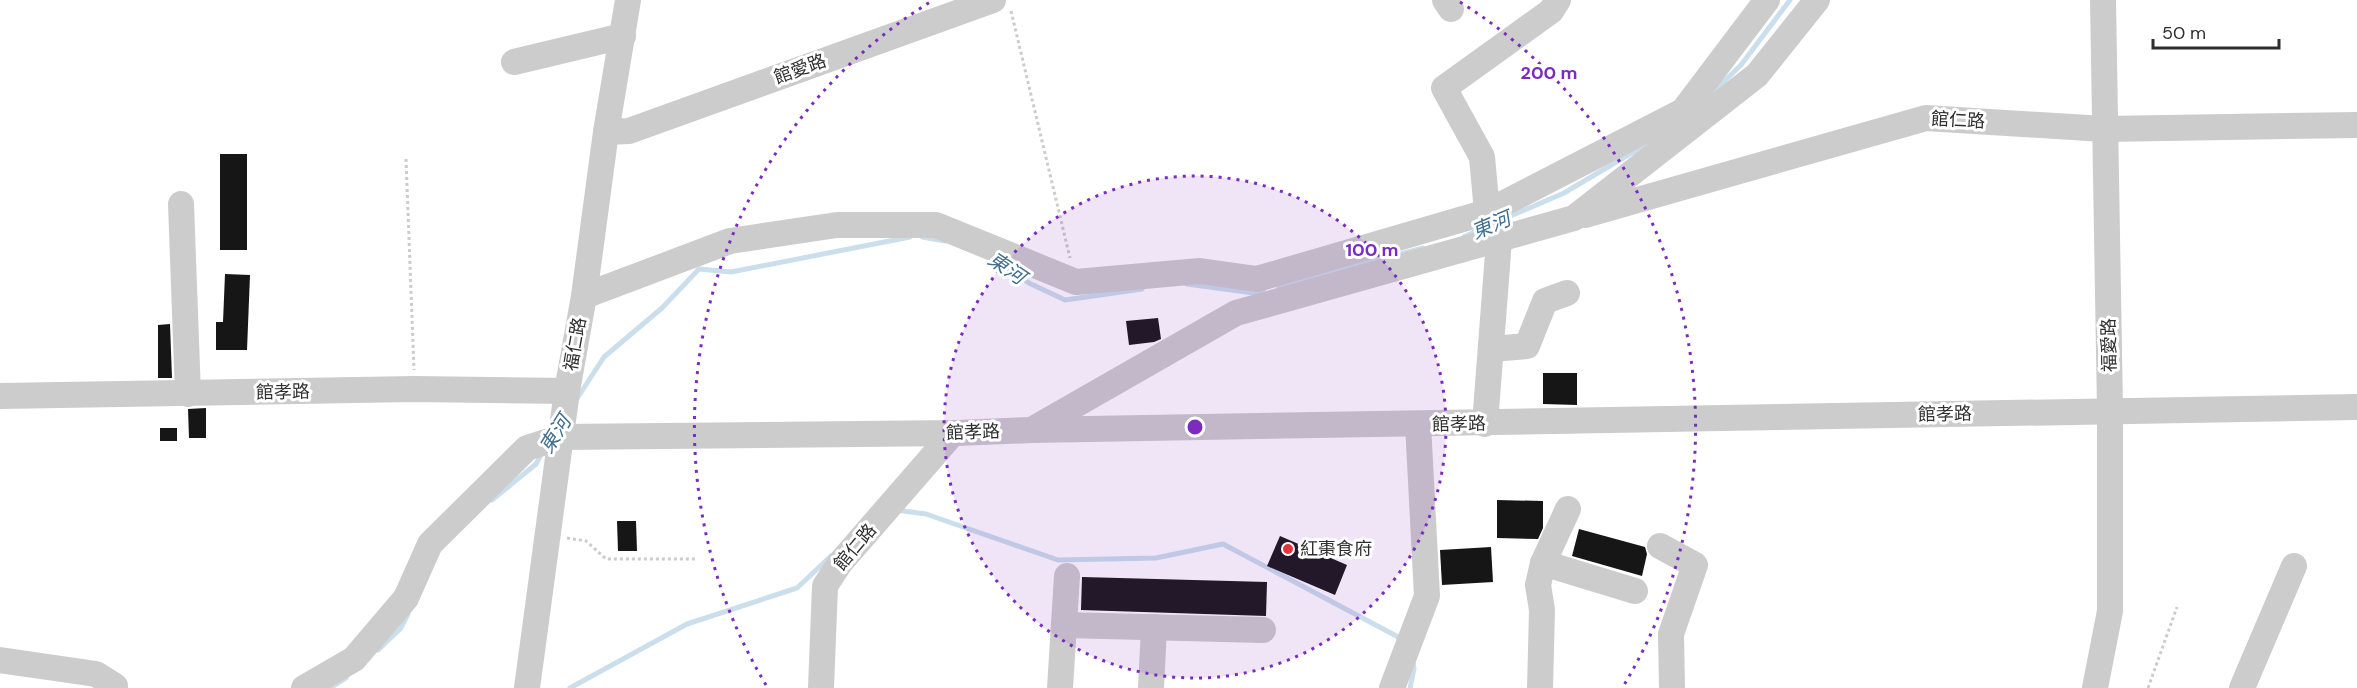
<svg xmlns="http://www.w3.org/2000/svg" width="2357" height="688" font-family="'DM Sans','Noto Sans TC',sans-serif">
<rect width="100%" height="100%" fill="#fff"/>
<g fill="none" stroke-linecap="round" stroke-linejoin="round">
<!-- stream -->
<g stroke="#cadeec" stroke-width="5">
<polyline points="1709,96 1741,65 1790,0"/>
<polyline points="1499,221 1564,193 1650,142"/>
<polyline points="922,237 945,241"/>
<polyline points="1464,237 1485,227"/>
<polyline points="1002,265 1029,283 1065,300 1142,289"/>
<polyline points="1187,284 1254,293 1263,290"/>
<polyline points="1278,286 1423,248"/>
<polyline points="576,400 604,357 662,308 699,269 731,272 910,237"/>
<polyline points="492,500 536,464 543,451"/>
<polyline points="896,510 926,514 1058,560 1156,558 1223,544 1402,639"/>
<polyline points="378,650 401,628 408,614"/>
<polyline points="330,688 346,678"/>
<polyline points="570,688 687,624 797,588 831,556"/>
<polyline points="1410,688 1414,669 1413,661"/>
</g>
</g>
<!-- building -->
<g fill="#161616">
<rect x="220" y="154" width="27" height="96"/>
<polygon points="225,274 250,275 247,350 216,350 216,322 223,322"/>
<polygon points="1158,318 1161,339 1154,342 1129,345 1126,321"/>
<polygon points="170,324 172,378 158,378 158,325"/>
<polygon points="1543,373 1577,373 1577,405 1543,404"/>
<polygon points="206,408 206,438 189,438 188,409"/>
<rect x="160" y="428" width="17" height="13"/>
<polygon points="1497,500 1543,501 1543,528 1538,539 1497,538"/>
<polygon points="617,521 636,521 637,551 618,551"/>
<polygon points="1579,529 1645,547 1647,554 1642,576 1572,556"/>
<polygon points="1280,536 1347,565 1335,595 1267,566"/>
<polygon points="1491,547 1493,582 1442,585 1440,550"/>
<polygon points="1082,577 1267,582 1266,616 1081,610"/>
</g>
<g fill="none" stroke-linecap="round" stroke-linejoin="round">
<!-- path -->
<g stroke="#ccc" stroke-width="3" stroke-dasharray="3 3" stroke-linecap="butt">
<polyline points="1011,11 1070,258"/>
<polyline points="406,159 414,370"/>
<polyline points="567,538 586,541 606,559 696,559"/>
<polyline points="2148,688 2177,607"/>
</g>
<!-- minor -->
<g stroke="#ccc" stroke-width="26">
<polyline points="1445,0 1451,9"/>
<polyline points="514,62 623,36"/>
<polyline points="606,132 629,131 993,0"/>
<polyline points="181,204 188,394"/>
<polyline points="1585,215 1926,118 2104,129 2357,125"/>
<polyline points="584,296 730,241 837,225 936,225 1076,282 1200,271 1257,279 1487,212 1683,111 1767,0"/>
<polyline points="1491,349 1527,346 1545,301 1567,293"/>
<polyline points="0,396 414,389 567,391"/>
<polyline points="1485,424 1499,240 1487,212 1482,157 1444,88 1551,11 1558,0"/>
<polyline points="1035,428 1236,313 1574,218 1757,75 1817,0"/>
<polyline points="1660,546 1695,565 1671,634 1672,688"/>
<polyline points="1543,563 1635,591"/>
<polyline points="1064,625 1263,630"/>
<polyline points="0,660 96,674 115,686 115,688"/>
<polyline points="304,688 354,659 406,598 430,544 527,448 561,437 956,433 1032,430 2357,407"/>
<polyline points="527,688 567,391 584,296 606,132 628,0"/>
<polyline points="821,688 825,586 840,563 953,433"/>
<polyline points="1060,688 1067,576"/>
<polyline points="1151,688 1154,627"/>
<polyline points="1392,688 1427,596 1418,424"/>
<polyline points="1540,688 1542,610 1538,585 1543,563 1568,509"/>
<polyline points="2095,688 2110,611 2110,410 2103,0"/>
<polyline points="2242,688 2294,566"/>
</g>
</g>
<!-- distance rings -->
<circle cx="1195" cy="427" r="251" fill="#7b2cbf" fill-opacity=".12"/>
<g fill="none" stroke="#7b2cbf" stroke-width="3" stroke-dasharray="3 6">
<circle cx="1195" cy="427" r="251"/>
<path d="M766 685A501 501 0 0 1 930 2M1460 2A501 501 0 0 1 1624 685"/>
</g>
<!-- markers -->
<circle fill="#e3343d" stroke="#fff" stroke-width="2" cx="1288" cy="549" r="6"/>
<g text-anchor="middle" stroke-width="6" stroke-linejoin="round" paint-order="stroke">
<!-- street labels -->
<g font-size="18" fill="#2f2f2f" stroke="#fff">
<text transform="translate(800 69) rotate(-20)" y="6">館愛路</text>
<text transform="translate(1958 120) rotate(3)" y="6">館仁路</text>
<text transform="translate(575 344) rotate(-80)" y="6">福仁路</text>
<text transform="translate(2109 345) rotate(-91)" y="6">福愛路</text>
<text transform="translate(283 392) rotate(-1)" y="6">館孝路</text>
<text transform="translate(1945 414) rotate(-1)" y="6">館孝路</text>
<text transform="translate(1459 424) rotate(-1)" y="6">館孝路</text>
<text transform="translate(973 432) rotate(-2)" y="6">館孝路</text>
<text transform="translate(855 547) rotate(-50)" y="6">館仁路</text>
</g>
<!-- poi labels -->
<g font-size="18" fill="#2f2f2f" stroke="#fff" text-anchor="start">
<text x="1300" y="555">紅棗食府</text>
</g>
<!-- water labels -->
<g font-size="20" font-style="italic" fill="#3e6f91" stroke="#fff">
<text transform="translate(1491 225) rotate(-23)" y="7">東河</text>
<text transform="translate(1007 268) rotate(34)" y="7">東河</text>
<text transform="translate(555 434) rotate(-58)" y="7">東河</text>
</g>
</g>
<circle cx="1195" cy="427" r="9" fill="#7b2cbf" stroke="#fff" stroke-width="3"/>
<g font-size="18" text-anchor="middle" font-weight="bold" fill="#7b2cbf" stroke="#fff" stroke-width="6" stroke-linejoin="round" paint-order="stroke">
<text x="1549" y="79">200 m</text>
<text x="1372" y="256">100 m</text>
</g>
<!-- scale -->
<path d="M2153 39v9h126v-9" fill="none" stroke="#2f2f2f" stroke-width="3"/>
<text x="2162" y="39" font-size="18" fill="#2f2f2f" stroke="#ffffff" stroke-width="4.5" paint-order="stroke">50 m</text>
</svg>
